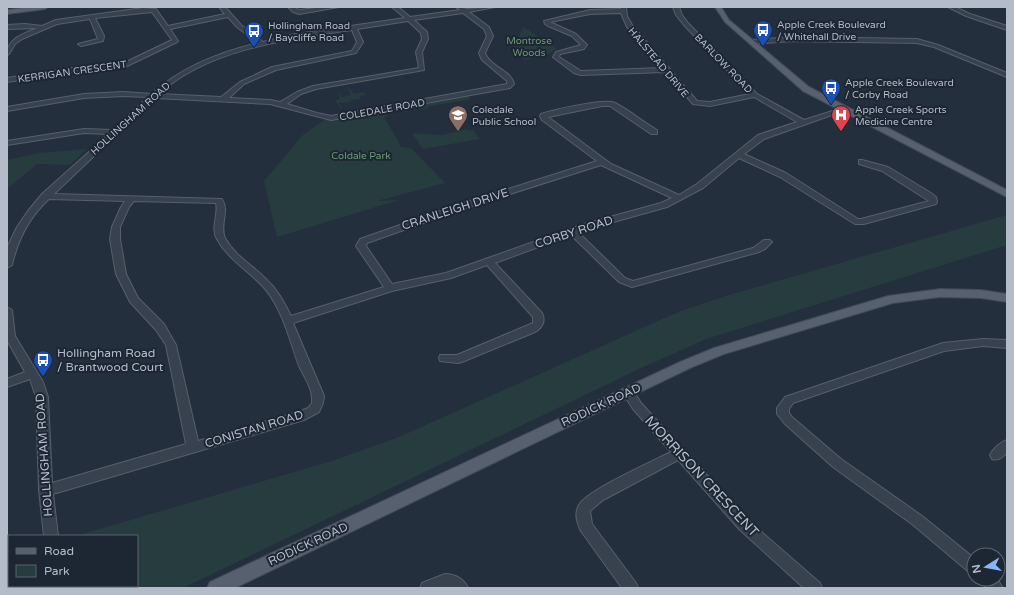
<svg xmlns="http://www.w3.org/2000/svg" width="1014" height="595" font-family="'Varela Round',sans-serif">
<rect width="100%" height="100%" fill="#242f3e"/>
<!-- green -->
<g fill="#263c3f">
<polygon points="523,27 557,49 547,55 524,60 514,51"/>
<polygon points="346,84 354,94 364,92 365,95 359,96 361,99 350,100 351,102 338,103 342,108 341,109 335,100 340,99 338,93 342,97 351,95"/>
<polygon points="469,96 470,98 468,100 430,106 425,109 414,109 411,107"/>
<polygon points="406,108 408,111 406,113 402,111 387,113 387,116 384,117 401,147 411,148 445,183 377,201 399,200 277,237 264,181 303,135 324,120 338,120"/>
<polygon points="467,129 468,131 473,130 480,139 423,149 412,133 442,135"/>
<polygon points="87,149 70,165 37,164 7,189 7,160 40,153"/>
<polygon points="1007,215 1007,245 706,339 639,369 183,588 90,588 90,586 137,586 137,536 76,536 332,461 399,437 678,312 729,295"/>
</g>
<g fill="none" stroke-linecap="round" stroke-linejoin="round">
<defs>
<g id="minor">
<path d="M 219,7 L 225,7 L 241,25 L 263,42 L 290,35 L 405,18 L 392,7 L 398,7 L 410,17 L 460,10 L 456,7 L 462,7 L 466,9 L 495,7 L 469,12 L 489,27 L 493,36 L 485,53 C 490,67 511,70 514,84 L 510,88 L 331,120 L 270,104 L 155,98 L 54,194 L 222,199 C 230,212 219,225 225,238 C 234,255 252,265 265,278 C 277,289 284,302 291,316 L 384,287 L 356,246 L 360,239 L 460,204 L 597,161 L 542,120 L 540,116 L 541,114 C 553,110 605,98 615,103 C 629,110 643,122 657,130 L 657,134 L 651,134 L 610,106 L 602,106 L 548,117 L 611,164 L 679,195 L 697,184 L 758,135 L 797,122 L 754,97 L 710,106 L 693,104 L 665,72 L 581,75 L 574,73 L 553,57 L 556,52 L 581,45 L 572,36 L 548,26 L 545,24 L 544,21 L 590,10 L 621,9 L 620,7 L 626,7 L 627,16 L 632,25 L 697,101 L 710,102 L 750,94 L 684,25 L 676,15 L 673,7 L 679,7 L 682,15 L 688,23 L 757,94 L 804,120 L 842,108 L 846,108 L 846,110 L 764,139 L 744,154 L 786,173 L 858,219 L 861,219 L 929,201 L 882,171 L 859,164 L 859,160 L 862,160 L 888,167 L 931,193 L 936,197 L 937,202 L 936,204 L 864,224 L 855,224 L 780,177 L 739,158 L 703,188 L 667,207 L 578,232 L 625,278 L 633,281 L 753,248 L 764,240 L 770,240 L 772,242 L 765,249 L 759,252 L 632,287 L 619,282 L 571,235 L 495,263 L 542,313 C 546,321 542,328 535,332 L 462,362 L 458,363 L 440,361 L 439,358 L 440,355 L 457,355 L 533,323 L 533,317 L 487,265 L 451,278 L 392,291 L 293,323 L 324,396 L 323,403 L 319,412 L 304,420 L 53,494 L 58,536 L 44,536 L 39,490 L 36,397 L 30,379 L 7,387 L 7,379 L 25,372 L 7,340 L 7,307 L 12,310 L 15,336 L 43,382 L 48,397 L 52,483 L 186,444 L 166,345 L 156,330 L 130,302 L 116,274 L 110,239 L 112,227 L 121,207 L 125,201 L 49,199 C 29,217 18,239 12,265 L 7,268 L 7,248 L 17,227 L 28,211 L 42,194 L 109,134 L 84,133 L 7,145 L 7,141 L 84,129 L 113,130 L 148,97 L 123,96 L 84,98 L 7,111 L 7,107 L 84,94 L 123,92 L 152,94 C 181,67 220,52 258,43 L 237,27 L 228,17 L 170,29 L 178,41 L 177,42 L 125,67 L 85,70 L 7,82 L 7,78 L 85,66 L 124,63 L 172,40 L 152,12 L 95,18 L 104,36 L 103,41 L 81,46 L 78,44 L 98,39 L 90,19 L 57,24 L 22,39 L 15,44 L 9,54 L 7,55 C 7,38 24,34 37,28 L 7,29 L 7,25 L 25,24 L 42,26 L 56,20 L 143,8 L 156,9 L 168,26 L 225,14 ZM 463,13 L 484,29 L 487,36 L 479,53 L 482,60 L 507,81 L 507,84 L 331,116 L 317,113 L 287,104 L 301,94 L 316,89 L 424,70 L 422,52 L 428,39 L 427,32 L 414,20 ZM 621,13 L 627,27 L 662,68 L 581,71 L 559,57 L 560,54 L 584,49 L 587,45 L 576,34 L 550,22 L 590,14 ZM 408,21 L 421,33 L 422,39 L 416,52 L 419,68 L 313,86 L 297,92 L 280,102 L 270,100 L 229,98 L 244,84 L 276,70 L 356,53 L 363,42 L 357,29 ZM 352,30 L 357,42 L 352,51 L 272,67 L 240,82 L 221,97 L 159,94 C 207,49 289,39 352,30 ZM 601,165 L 672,198 L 661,203 L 584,224 L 446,273 L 392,284 L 366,246 L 367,243 L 466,208 ZM 134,201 L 216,203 C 219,216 210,227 217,239 C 228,260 251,272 266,290 C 283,311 290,341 299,366 C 303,374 308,382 311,391 C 312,395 312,399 312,403 L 308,408 L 301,411 L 198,441 L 176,345 L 164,324 L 138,298 L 126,274 L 120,239 L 120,227 L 129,207 Z"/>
<polygon points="288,7 294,7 299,10 324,7 339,7 299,14 293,12"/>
<polygon points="948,7 955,7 970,14 1007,26 1007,30 966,16"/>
<polygon points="792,37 917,39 938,45 1007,73 1007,77 934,47 917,43 792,41 751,44 748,42 751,40"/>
<polygon points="983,339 1007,340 1007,348 983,346 944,351 793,403 789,409 789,413 793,418 841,459 922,516 974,558 974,574 969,572 912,524 833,467 785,424 777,414 777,408 785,397 943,343"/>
<path d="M 628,388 L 632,389 L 641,403 L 750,522 L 820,583 L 822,588 L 804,588 L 740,530 L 678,460 L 603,500 L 590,511 L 592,524 L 636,583 L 638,588 L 622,588 L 581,531 C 577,522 574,514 579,505 C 586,491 653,461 671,452 L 633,409 L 622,392 L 624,389 Z"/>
<path d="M 1007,440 L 1007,453 C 1002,457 999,461 992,459 L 990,455 C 993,449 1000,442 1007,440 Z"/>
<path d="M 445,574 C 455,574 464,579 468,588 L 420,588 L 422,583 Z"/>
<polygon points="980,579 997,579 1003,588 986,588"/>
<polygon points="59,586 73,586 74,588 60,588"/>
</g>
<g id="major">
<polygon points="30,7 48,7 45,9 7,14 7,10"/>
<polygon points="715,7 721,7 729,20 809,87 1007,190 1007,197 803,91 725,22"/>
<polygon points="940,289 981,290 1007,294 1007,302 981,298 940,297 893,303 724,354 690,368 235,588 207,588 210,582 680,362 714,348 888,296"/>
</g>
</defs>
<!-- minor casing -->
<use href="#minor" stroke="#565f6c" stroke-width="2"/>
<!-- major casing -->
<use href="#major" stroke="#414a57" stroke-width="2"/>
<!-- minor -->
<use href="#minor" fill="#38414e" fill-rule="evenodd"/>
<!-- major -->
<use href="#major" fill="#56606e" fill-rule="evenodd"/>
</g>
<!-- icons -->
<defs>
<symbol id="bus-pin" viewBox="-11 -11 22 30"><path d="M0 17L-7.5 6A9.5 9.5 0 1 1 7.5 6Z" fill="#1a4fb4" stroke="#1d2633"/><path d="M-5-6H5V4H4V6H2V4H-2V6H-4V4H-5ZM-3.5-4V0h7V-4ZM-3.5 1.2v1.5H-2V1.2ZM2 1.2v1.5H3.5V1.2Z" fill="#fff"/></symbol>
<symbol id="school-pin" viewBox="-11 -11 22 30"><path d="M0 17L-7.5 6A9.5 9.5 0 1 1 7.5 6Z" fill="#8d6e63" stroke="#1d2633"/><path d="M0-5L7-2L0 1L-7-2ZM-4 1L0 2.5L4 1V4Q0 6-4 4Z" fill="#fff"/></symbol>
<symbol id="hospital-pin" viewBox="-11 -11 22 30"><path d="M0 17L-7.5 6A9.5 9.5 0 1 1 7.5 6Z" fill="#e0444e" stroke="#1d2633"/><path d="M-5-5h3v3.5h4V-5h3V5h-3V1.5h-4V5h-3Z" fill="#fff"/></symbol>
</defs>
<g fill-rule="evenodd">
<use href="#bus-pin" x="752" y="19" width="22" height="30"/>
<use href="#bus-pin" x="243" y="20" width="22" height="30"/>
<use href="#bus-pin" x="820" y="77" width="22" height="30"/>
<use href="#school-pin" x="447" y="104" width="22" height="30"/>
<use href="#hospital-pin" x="830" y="104" width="22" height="30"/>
<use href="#bus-pin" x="32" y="349" width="22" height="30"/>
</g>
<g text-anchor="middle" stroke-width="4" stroke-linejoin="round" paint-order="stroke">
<!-- far-poi labels -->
<g font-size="10" fill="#b4bcc9" stroke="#1d2633" text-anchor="start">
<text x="777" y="28">Apple Creek Boulevard<tspan x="777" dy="12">/ Whitehall Drive</tspan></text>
<text x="268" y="29">Hollingham Road<tspan x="268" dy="12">/ Baycliffe Road</tspan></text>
<text x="845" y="86">Apple Creek Boulevard<tspan x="845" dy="12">/ Corby Road</tspan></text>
<text x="472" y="113">Coledale<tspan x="472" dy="12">Public School</tspan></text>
<text x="855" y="113">Apple Creek Sports<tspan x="855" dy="12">Medicine Centre</tspan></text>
</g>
<!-- far-park labels -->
<g font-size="10" fill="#6b9a76" stroke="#1d2633">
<text x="529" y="44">Montrose<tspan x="529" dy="12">Woods</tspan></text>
<text x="361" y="159">Coldale Park</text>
</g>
<!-- far-street labels -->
<g font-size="10" fill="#b4bcc9" stroke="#1d2633">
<text transform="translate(659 62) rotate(50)" y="4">HALSTEAD DRIVE</text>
<text transform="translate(724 63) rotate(46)" y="4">BARLOW ROAD</text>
<text transform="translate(72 71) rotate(-8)" y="4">KERRIGAN CRESCENT</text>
<text transform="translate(382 109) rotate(-10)" y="4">COLEDALE ROAD</text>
<text transform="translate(130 118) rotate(-42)" y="4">HOLLINGHAM ROAD</text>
</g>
<!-- street labels -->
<g font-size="12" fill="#b4bcc9" stroke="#1d2633">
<text transform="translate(455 209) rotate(-18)" y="4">CRANLEIGH DRIVE</text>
<text transform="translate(574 232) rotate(-18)" y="4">CORBY ROAD</text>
<text transform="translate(601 405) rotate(-25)" y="4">RODICK ROAD</text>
<text transform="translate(254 429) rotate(-17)" y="4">CONISTAN ROAD</text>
<text transform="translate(44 455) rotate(-94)" y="4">HOLLINGHAM ROAD</text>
<text transform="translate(308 544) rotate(-25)" y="4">RODICK ROAD</text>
</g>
<!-- poi labels -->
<g font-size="12" fill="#b4bcc9" stroke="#1d2633" text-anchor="start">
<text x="57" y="357">Hollingham Road<tspan x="57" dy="14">/ Brantwood Court</tspan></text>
</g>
<!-- near-street labels -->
<g font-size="14" fill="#b4bcc9" stroke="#1d2633">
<text transform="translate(702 476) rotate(47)" y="5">MORRISON CRESCENT</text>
</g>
</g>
<!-- border -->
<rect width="1014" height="595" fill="none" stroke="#b4bcc9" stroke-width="16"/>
<!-- legend -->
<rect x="8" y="535" width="130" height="52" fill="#1d2633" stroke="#59626f"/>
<rect x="16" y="548" width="20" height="6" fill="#56606e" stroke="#59626f"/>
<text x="44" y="555" font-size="12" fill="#b4bcc9">Road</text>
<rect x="16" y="565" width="20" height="12" fill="#263c3f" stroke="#59626f"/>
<text x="44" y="575" font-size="12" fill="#b4bcc9">Park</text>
<!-- north arrow -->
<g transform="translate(986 567) rotate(259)"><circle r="19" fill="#1d2633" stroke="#59626f"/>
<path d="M0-3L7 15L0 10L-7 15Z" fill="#8ab4f8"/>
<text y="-6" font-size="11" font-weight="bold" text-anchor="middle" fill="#b4bcc9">N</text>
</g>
</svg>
